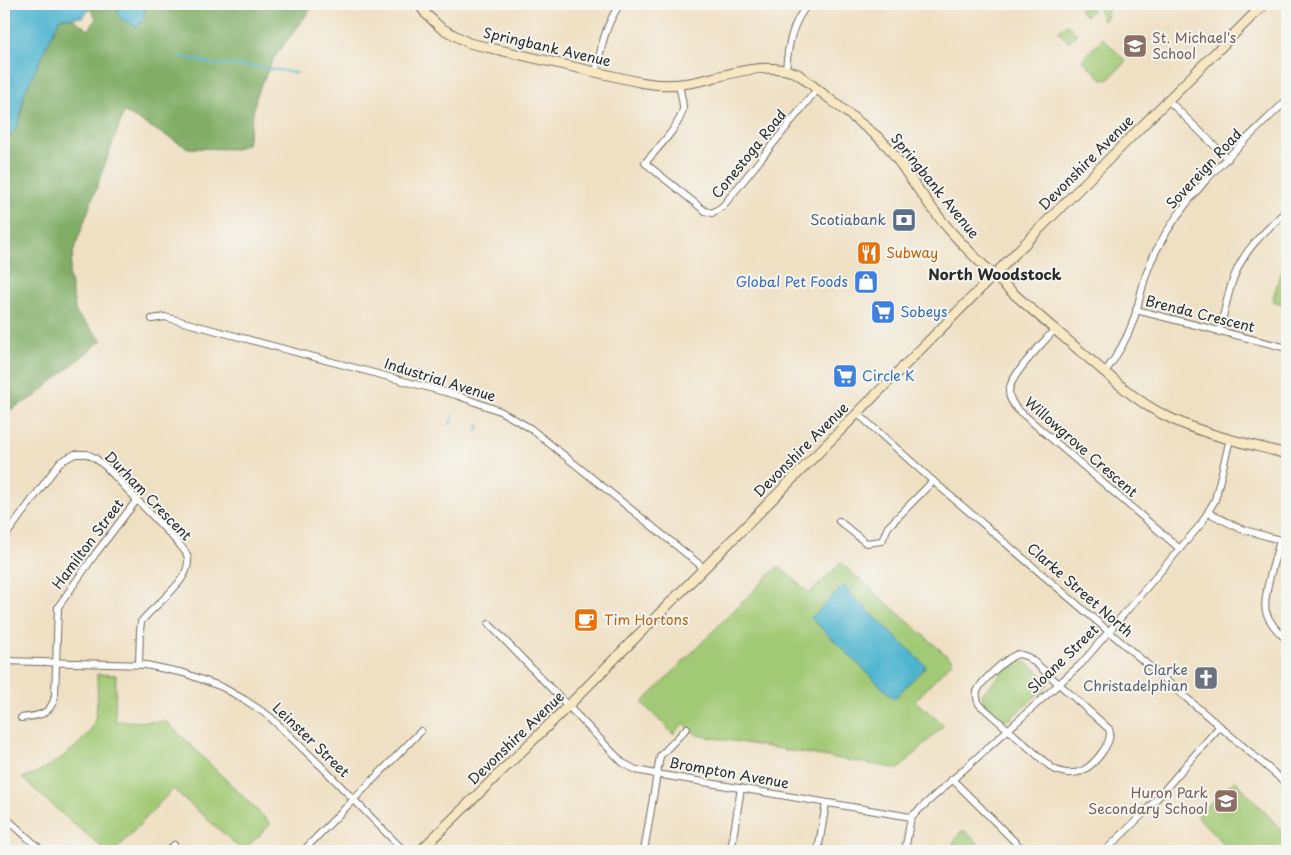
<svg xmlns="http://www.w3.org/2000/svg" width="1291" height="855" font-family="'Playpen Sans',sans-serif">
<rect width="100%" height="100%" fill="#f6f6f2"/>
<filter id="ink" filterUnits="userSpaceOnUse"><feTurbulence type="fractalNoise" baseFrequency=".02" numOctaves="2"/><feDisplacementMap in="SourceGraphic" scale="10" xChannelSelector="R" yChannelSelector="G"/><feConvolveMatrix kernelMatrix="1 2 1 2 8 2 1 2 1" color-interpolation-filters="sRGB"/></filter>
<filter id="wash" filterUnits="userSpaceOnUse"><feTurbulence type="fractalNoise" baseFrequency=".0096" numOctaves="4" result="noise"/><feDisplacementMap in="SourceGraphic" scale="20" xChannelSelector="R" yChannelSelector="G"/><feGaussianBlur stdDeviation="1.12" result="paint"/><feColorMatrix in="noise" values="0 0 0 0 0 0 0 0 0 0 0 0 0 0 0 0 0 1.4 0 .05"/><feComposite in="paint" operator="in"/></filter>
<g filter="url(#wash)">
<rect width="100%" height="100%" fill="#efe0c3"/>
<!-- green -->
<g fill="#a2c974" stroke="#667a50">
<polygon points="1084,4 1099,4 1086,16 1079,9"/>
<polygon points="1102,4 1110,4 1113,6 1106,13 1108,15 1103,21 1098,7"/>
<polygon points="1067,24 1077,34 1068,42 1058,32"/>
<polygon points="1103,38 1126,61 1108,80 1102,79 1082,60"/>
<polygon points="1287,265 1287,305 1272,301 1280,274"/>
<polygon points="841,563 953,661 915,701 944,725 899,769 697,735 684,723 673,734 642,703 778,566 810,593"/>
<path d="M 1017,660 C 1027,660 1047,676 1047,686 L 1009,720 L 1004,720 L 984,704 L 982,694 L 1012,662 Z"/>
<path d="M 97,674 L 116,675 L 115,721 L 167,722 L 271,824 L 243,851 L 173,789 L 115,851 L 107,851 L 70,821 L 22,778 C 43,773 85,745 93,725 C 99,709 97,690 97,674 Z"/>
<polygon points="1235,780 1287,836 1287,851 1230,851 1197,816"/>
<polygon points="965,831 978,843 971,851 959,851 952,846 960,832"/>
</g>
<!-- forest -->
<polygon fill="#81ad66" stroke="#566c48" points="87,4 315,4 274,58 257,93 247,144 236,149 188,148 124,112 74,250 69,275 76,313 102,340 34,397 8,411 4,411 4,143 12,134 21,116 24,94 60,17 72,18 89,30 96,18"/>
<!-- water -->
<g fill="#50b5cf" stroke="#3e707d">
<polygon points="4,4 87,4 89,10 83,17 60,18 24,94 18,126 4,143"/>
<polygon points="121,4 146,4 144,18 137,27 121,19 117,12"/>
<polygon points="843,586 926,666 894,699 811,618"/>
</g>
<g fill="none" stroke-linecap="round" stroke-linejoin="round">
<!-- stream -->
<g stroke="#50b5cf" stroke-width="2">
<polyline points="181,56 212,64 258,67 297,73"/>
<polyline points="450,424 454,415"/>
<polyline points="477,431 479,425"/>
</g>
</g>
</g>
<g filter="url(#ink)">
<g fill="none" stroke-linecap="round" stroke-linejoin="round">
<defs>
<g id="street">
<path d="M 786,70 C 788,45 792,23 808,4"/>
<path d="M 596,72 C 601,48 605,25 620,4"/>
<path d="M 679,84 C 680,92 683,100 683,108 C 682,124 655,151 645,163 L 705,211 L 712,213 L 723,206 L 818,88"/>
<polyline points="1168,100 1228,159"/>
<polyline points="1136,310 1287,348"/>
<polyline points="152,319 165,317 176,320 456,395 500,411 530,428 704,568"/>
<path d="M 1055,329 C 1044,342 1009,376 1009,392 C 1009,399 1013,404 1017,409 L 1180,549"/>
<path d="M 1219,332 C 1226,308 1229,283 1241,262 C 1252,242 1271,226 1287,210"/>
<path d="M 1105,372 C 1118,355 1127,339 1134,319 C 1141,296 1144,273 1156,251 C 1186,191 1240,146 1287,100"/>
<polyline points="857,413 933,481 1287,784"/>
<polyline points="1209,513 1241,529 1287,542"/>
<polyline points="839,521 866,543 882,541 888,527 933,481"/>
<path d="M 4,538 L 60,462 L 75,454 L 87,454 L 95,458 L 106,467 L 180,545 C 182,548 186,552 187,555 C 195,579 153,605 141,622 L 140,631 L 139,664"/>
<path d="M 1280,540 C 1276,557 1262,596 1266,612 C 1270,624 1279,633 1287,640"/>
<polyline points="489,624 623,763 636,770 656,774 911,817"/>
<path d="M 1019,654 L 1028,657 L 1039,666 L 1109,729 C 1114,743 1092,768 1079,772 C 1069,775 1061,773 1052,768 L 979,704 C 977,700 976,697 977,692 C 980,682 1008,656 1019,654 Z"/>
<polyline points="4,661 146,665 184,673 222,687 245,700 269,716 320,765 404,851"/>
<path d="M 21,718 C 38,716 51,715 55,696 L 58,607 L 96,553 L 136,501"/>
<polyline points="952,779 1024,851"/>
<polyline points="4,816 42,851"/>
<polyline points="168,851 174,845"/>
<polyline points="303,851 421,731"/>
<polyline points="644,851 660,756 687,728"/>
<polyline points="731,851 741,788"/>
<polyline points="818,851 826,803"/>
<polyline points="905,851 911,817 1081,664 1201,524 1215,500 1230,439"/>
<polyline points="1105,851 1146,811 1220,726"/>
</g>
<g id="secondary">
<path d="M 419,4 L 426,14 L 441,28 L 469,43 L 639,82 C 655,85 672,86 689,83 C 724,77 763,59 798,74 L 878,137 L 888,147 C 910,176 929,208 954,235 C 992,277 1037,314 1080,351 C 1107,373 1133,400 1164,415 C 1203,435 1246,443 1287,454"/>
<polyline points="420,851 567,707 1075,193 1264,4"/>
</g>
</defs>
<!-- street casing -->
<use href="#street" stroke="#706a60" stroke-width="8"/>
<!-- secondary casing -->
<use href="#secondary" stroke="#706a60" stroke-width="11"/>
<!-- street -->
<use href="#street" stroke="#fff" stroke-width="6"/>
<!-- secondary -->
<use href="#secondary" stroke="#f7e8c3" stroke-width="9"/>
</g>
</g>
<!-- icons -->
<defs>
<symbol id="school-square" viewBox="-11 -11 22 22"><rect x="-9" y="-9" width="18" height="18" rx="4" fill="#8d6e63" stroke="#f6f6f2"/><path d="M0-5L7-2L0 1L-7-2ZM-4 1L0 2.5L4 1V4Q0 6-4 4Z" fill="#fff"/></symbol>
<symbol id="bank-square" viewBox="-11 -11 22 22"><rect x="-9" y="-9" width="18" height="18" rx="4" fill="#5c6f8a" stroke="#f6f6f2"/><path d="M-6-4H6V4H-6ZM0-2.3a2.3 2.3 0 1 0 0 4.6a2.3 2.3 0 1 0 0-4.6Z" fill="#fff"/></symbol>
<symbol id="restaurant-square" viewBox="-11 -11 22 22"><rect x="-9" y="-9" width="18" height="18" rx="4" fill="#e8710a" stroke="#f6f6f2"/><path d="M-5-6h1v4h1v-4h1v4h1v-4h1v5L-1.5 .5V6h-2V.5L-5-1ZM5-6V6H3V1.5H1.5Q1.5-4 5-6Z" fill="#fff"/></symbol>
<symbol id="shop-square" viewBox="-11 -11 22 22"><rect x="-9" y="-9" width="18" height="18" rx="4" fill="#3f7fe0" stroke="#f6f6f2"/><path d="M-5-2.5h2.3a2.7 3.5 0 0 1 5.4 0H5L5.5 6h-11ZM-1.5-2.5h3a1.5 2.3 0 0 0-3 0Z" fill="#fff"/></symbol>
<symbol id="supermarket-square" viewBox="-11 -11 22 22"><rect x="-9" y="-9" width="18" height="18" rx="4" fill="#3f7fe0" stroke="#f6f6f2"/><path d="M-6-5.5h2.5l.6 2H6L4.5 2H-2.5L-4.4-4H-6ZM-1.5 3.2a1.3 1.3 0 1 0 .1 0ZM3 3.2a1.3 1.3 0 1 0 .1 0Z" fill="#fff"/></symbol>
<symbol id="cafe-square" viewBox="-11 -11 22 22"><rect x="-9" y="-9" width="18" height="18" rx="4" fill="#e8710a" stroke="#f6f6f2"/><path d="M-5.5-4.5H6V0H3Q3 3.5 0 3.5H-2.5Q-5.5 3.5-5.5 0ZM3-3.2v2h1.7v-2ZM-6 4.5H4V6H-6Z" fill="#fff"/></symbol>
<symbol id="church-square" viewBox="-11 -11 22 22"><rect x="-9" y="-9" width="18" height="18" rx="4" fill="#6b7280" stroke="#f6f6f2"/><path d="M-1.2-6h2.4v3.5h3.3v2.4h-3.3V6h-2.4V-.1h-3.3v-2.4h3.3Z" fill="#fff"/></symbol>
</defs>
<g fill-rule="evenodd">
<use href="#school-square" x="1121" y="32" width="28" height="28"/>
<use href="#bank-square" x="890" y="206" width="28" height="28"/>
<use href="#restaurant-square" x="855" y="239" width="28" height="28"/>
<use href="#shop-square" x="852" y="268" width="28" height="28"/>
<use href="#supermarket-square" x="869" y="298" width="28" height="28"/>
<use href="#supermarket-square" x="831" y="362" width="28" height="28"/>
<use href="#cafe-square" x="572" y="606" width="28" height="28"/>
<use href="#church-square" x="1192" y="664" width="28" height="28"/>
<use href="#school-square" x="1212" y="787" width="28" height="28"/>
</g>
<g text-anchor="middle" stroke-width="4" stroke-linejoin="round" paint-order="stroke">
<!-- education labels -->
<g font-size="14" fill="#785e54" stroke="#f6f6f2" text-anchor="start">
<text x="1152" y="43">St. Michael's<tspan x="1152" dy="16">School</tspan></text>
<text x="1208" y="798" text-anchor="end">Huron Park<tspan x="1208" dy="16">Secondary School</tspan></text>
</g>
<!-- street labels -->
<g font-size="14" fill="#2b2b2b" stroke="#f6f6f2">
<text transform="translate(547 47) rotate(13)" y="5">Springbank Avenue</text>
<text transform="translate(749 154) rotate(-51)" y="5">Conestoga Road</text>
<text transform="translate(1086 163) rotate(-45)" y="5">Devonshire Avenue</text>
<text transform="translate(1204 169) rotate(-47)" y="5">Sovereign Road</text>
<text transform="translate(935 186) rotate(51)" y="5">Springbank Avenue</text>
<text transform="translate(1200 314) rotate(14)" y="5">Brenda Crescent</text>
<text transform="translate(440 380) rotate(17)" y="5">Industrial Avenue</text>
<text transform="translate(1081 447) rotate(41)" y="5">Willowgrove Crescent</text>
<text transform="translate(801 450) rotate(-45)" y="5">Devonshire Avenue</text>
<text transform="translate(148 496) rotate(46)" y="5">Durham Crescent</text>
<text transform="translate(88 544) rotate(-53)" y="5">Hamilton Street</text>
<text transform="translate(1080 590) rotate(41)" y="5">Clarke Street North</text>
<text transform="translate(1063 659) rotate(-44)" y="5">Sloane Street</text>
<text transform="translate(516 738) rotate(-44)" y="5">Devonshire Avenue</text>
<text transform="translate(311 740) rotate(44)" y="5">Leinster Street</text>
<text transform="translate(729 773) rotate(10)" y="5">Brompton Avenue</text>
</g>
<!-- service labels -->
<g font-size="14" fill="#4e5e75" stroke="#f6f6f2" text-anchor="end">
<text x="886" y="225">Scotiabank</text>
</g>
<!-- food labels -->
<g font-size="14" fill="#c56008" stroke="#f6f6f2" text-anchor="start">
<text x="886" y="258">Subway</text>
<text x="604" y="625">Tim Hortons</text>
</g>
<!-- shop labels -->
<g font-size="14" fill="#366cbe" stroke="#f6f6f2" text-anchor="start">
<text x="848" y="287" text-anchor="end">Global Pet Foods</text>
<text x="900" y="317">Sobeys</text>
<text x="862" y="381">Circle K</text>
</g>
<!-- worship labels -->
<g font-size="14" fill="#5b616d" stroke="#f6f6f2" text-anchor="end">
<text x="1188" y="675">Clarke<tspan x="1188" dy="16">Christadelphian</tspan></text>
</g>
<!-- neighbourhood labels -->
<g font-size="15" font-weight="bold" fill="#2b2b2b" stroke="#f6f6f2">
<text x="995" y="280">North Woodstock</text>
</g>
</g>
<!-- margin -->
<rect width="1291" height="855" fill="none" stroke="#f6f6f2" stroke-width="20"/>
</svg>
